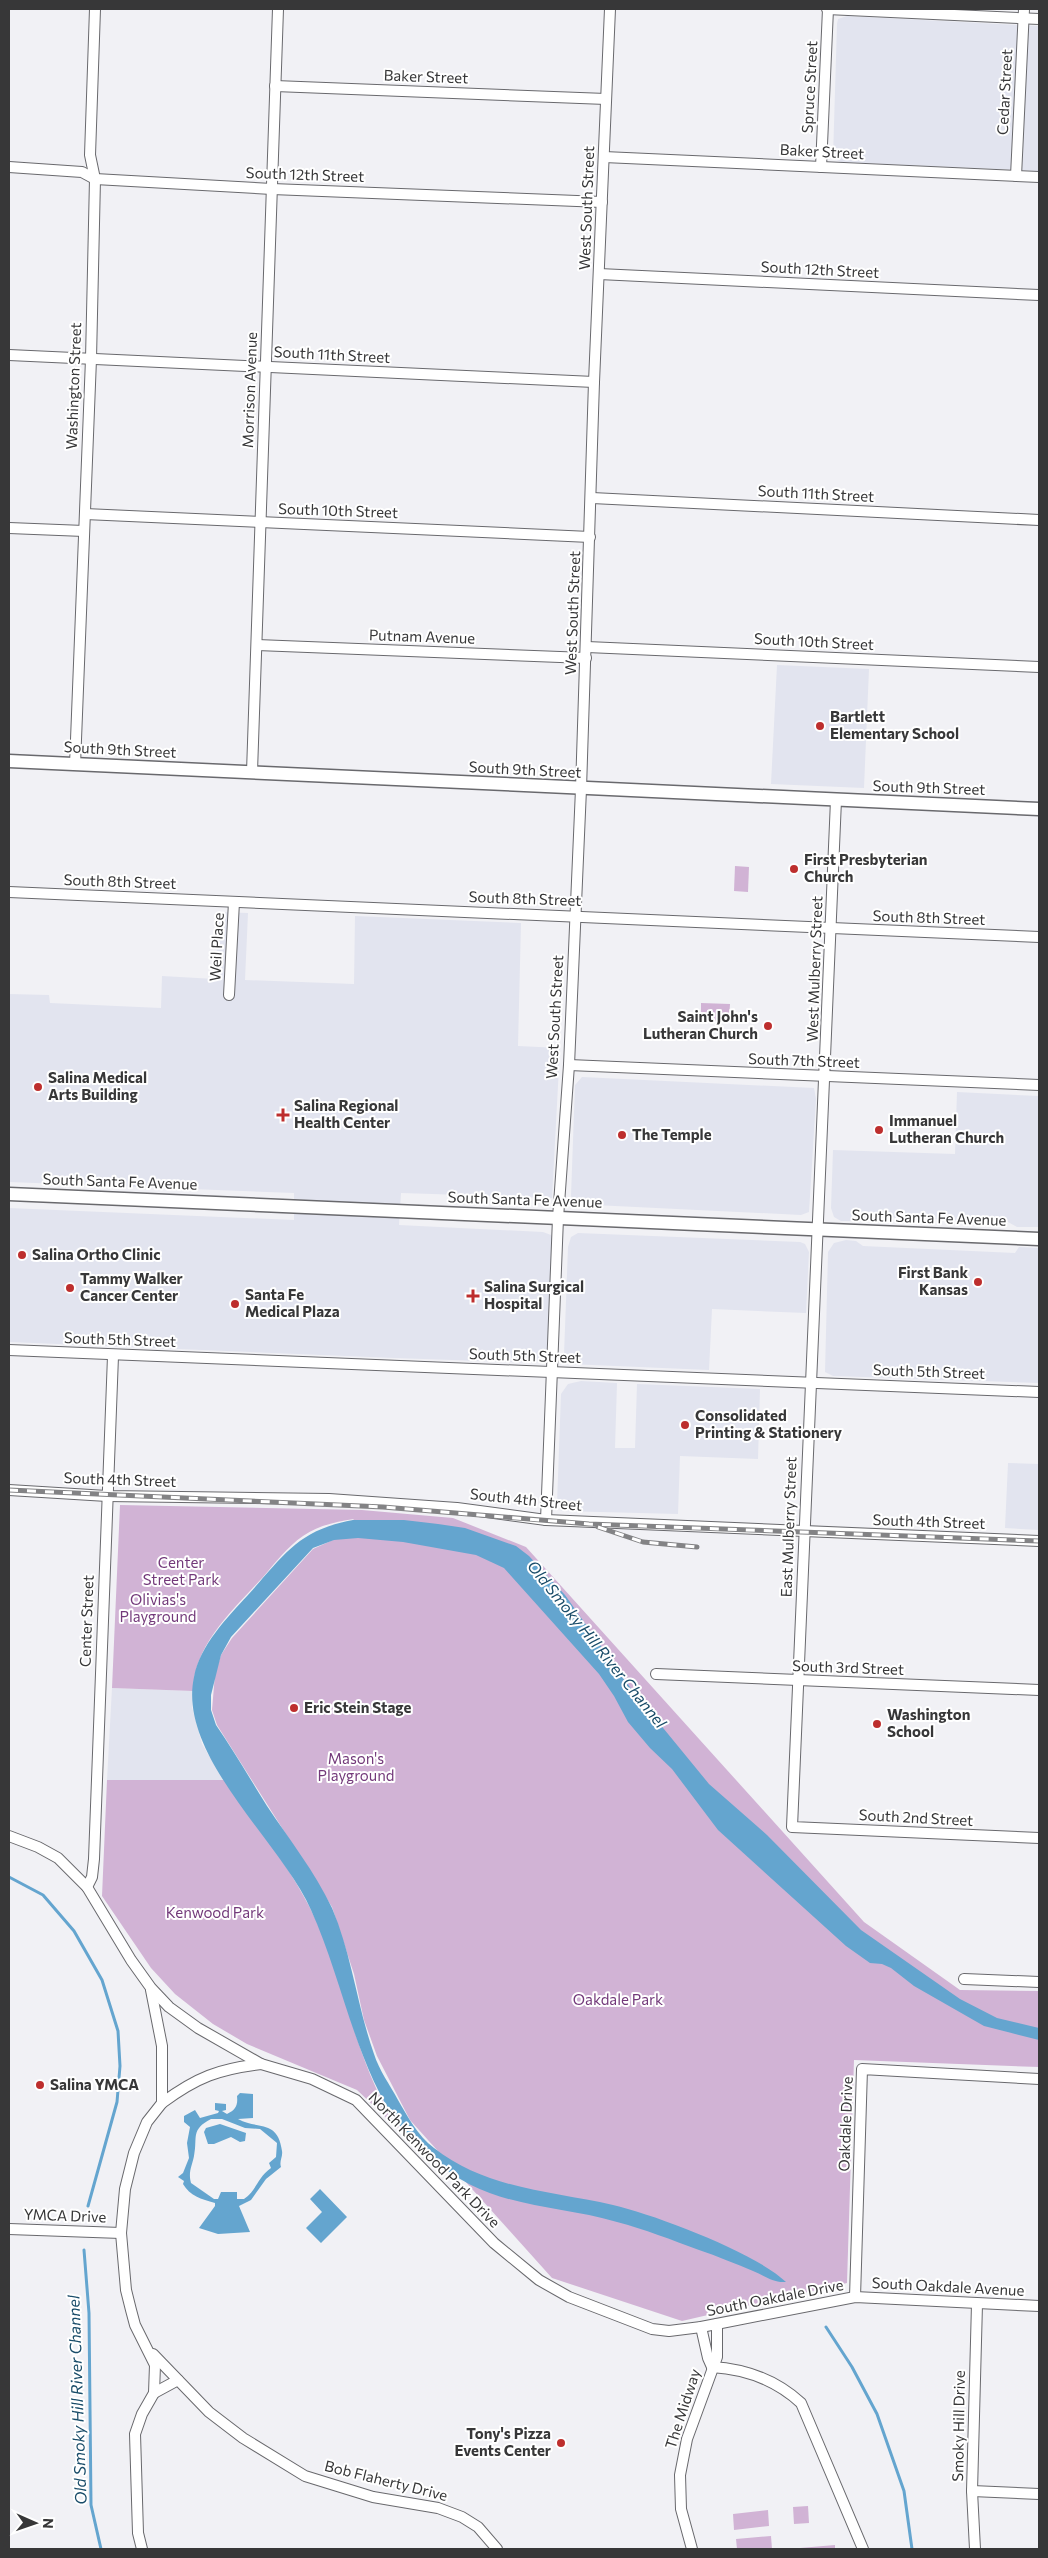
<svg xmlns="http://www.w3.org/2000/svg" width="1048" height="2558" font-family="Commissioner,sans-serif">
<rect width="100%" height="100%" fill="#f1f1f5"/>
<!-- built -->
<g fill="#e2e4ef">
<polygon points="847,16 1039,26 1039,171 841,162 833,158 837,24 838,19"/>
<polygon points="777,665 869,669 864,788 771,784"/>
<polygon points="219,912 248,913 245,980 354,984 355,916 521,923 518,1046 560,1048 552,1198 401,1193 399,1225 543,1232 551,1235 553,1240 547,1351 541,1361 535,1363 394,1358 9,1342 9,1208 294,1220 294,1193 9,1182 9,994 49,995 50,1003 161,1008 162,976 215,979"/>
<polygon points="582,1077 814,1088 816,1099 809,1212 801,1215 574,1204 571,1196 575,1085"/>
<polygon points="957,1092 1039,1096 1039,1227 1017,1227 1008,1222 876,1217 868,1221 841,1221 834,1217 831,1208 833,1150 955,1154"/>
<polygon points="578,1233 800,1242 805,1244 809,1252 806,1313 712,1309 709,1370 569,1364 565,1360 564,1355 568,1247 571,1237"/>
<polygon points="846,1240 856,1241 863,1246 1015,1253 1019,1247 1039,1248 1039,1383 833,1376 825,1372 828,1252 834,1243"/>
<polygon points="581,1381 617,1383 615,1448 635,1448 637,1384 760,1389 758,1459 680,1456 678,1514 561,1511 557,1504 561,1394 568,1384"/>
<polygon points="1008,1463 1039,1464 1039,1530 1005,1528"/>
<polygon points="112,1688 193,1691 192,1707 202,1744 224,1780 107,1780"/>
</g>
<!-- green -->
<g fill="#d1b3d5">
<polygon points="735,866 749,867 748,892 734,891"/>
<polygon points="701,1003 730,1004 729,1021 701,1020"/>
<path d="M 120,1505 L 362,1510 L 453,1518 L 526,1547 L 864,1922 L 960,1990 L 1039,1991 L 1039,2067 L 854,2060 L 847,2283 L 682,2321 L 552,2278 L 410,2120 L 377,2056 L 364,2020 L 354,1974 L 332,1907 L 217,1725 L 212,1710 L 215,1674 L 221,1655 L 232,1638 L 313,1549 L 333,1540 L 354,1519 C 336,1522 319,1525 303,1536 C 288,1546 275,1563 263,1577 C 234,1609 194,1644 193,1691 L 112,1688 Z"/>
<path d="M 107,1780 L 224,1780 C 253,1821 286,1861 309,1906 C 339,1963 349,2029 376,2088 C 382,2101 392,2114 399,2127 L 397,2128 L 357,2090 L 247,2044 L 213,2024 L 175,1994 L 151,1968 L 102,1896 Z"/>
<polygon points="808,2506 809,2523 794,2524 793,2507"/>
<polygon points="768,2510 769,2526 734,2530 733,2514"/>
<polygon points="771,2536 772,2549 737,2549 736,2539"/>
<polygon points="835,2545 835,2549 800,2549 800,2548"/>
</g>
<!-- water -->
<g fill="#64a5cf" fill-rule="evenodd">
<path d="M 353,1520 L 404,1520 L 438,1524 L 465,1528 L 516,1546 L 529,1556 L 565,1595 L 632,1690 L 709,1784 L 767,1835 L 861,1930 L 960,1999 L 997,2018 L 1039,2028 L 1039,2040 L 984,2026 L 914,1986 L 891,1968 L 882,1964 L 870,1963 L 846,1946 L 718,1830 L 672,1769 L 650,1748 L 628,1722 L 614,1696 L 599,1674 L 504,1568 L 476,1555 L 403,1542 L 358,1538 L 334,1540 L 313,1548 L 231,1637 L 221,1655 L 211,1695 L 211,1710 L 216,1725 C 234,1751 250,1779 267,1806 C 289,1839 315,1872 332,1908 C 352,1955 357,2006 374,2054 C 379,2070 390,2085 398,2100 C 408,2117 417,2135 434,2148 C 486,2189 551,2191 613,2205 C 656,2215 756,2253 786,2282 C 773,2283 765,2276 753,2271 C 736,2264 717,2256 699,2250 C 672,2240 644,2229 617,2222 C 551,2203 487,2209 432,2158 C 421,2148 408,2137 399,2125 C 356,2066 342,1978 311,1910 C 281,1842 177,1756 194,1677 C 200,1645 227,1618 248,1595 C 284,1555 298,1530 353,1520 Z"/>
<path d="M 240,2093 L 253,2094 L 253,2118 L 238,2119 C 258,2130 278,2119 282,2151 C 283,2157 279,2161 281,2167 L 266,2179 L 251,2200 L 239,2206 L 250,2232 L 218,2234 L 199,2228 L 215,2206 L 215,2203 C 201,2199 190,2196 183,2184 L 184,2181 L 178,2177 L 183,2173 L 189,2158 L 187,2143 L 190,2127 L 184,2122 L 184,2116 L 195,2110 L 200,2118 L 218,2113 L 219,2111 L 215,2110 L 215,2103 L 226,2104 L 226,2110 L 222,2111 L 227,2114 C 236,2110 238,2105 237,2096 ZM 211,2119 L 222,2119 L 245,2128 L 260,2129 L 277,2143 L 276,2157 L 269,2163 L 271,2168 C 257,2178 257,2190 244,2199 L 237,2199 L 237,2192 L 221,2192 L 218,2199 L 214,2199 L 191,2183 C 188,2172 192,2166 194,2156 C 198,2137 190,2130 211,2119 Z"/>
<polygon points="220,2124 246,2133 245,2141 240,2142 231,2137 214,2144 208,2144 204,2132 206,2128"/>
<polygon points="320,2189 347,2217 321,2243 306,2228 322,2212 310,2199"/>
</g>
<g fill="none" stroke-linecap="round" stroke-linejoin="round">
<!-- stream -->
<g stroke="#64a5cf" stroke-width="3">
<polyline points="9,1877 43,1895 74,1931 102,1980 118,2031 120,2066 117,2102 88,2206"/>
<polyline points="84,2250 89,2313 91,2505 101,2549"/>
<polyline points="826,2327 852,2367 877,2414 904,2491 912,2549"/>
</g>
<defs>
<g id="minor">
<polyline points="827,9 1039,19"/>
<polyline points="275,86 606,99"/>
<polyline points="604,157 1039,177"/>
<polyline points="9,167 82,172 95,179 272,189 602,202"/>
<polyline points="821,167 828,9"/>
<polyline points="1016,176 1024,9"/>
<polyline points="599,274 1039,295"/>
<polyline points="9,355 594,382"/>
<polyline points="592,498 1039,520"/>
<polyline points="85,514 590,537"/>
<polyline points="9,528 84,531"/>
<polyline points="257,645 586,658"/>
<polyline points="587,647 1039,667"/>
<polyline points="75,765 91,359 95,179 90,155 95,9"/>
<polyline points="252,772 278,9"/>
<polyline points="836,800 792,1827 1039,1838"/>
<polyline points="9,892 1039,937"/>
<polyline points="229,995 234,902"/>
<polyline points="569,1065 1039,1085"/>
<polyline points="9,1350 1039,1392"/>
<polyline points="9,1490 107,1496 329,1499 457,1508 546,1520 1039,1541"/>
<polyline points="546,1520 558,1218 569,1065 581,789 594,382 610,9"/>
<polyline points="656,1674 1039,1690"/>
<polyline points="9,1836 38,1847 58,1858 87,1887 131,1960 151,1988 169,2007 198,2028 261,2064 312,2079 356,2100 494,2243 539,2280 569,2297 652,2329 669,2331 701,2327 855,2297 1039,2306"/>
<polyline points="87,1887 92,1877 94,1859 113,1356"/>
<polyline points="964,1979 1039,1982"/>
<path d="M 162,2103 C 197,2077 219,2069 261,2064"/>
<polyline points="9,2229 121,2233"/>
<polyline points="855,2297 862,2069 1039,2079"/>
<polyline points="701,2327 708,2358 712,2367"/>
<polyline points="153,2354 209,2412 243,2438 305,2476 373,2497 438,2508 462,2517 478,2527 497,2549"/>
<path d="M 712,2367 C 746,2369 775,2379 801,2403 L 863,2549"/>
<polyline points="154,2393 178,2380"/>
<polyline points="972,2491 1039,2494"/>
<polyline points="142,2549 138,2533 135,2434 142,2414 154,2393 155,2365 135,2325 131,2310 126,2290 121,2233 125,2189 134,2153 147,2122 162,2103 162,2046 151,1990"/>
<polyline points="692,2549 681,2509 680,2475 687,2439 717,2357 717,2324"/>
<polyline points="975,2549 972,2491 977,2304"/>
</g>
<g id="major">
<polyline points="9,761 1039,809"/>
<polyline points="9,1194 1039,1239"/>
</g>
</defs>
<!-- minor casing -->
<use href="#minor" stroke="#69696d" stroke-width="12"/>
<!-- major casing -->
<use href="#major" stroke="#69696d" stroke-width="15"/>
<!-- minor -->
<use href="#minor" stroke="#fff" stroke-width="10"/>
<!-- major -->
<use href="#major" stroke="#fff" stroke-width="12"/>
<defs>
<g id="rail">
<polyline points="9,1490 383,1507 589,1524 1039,1541"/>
<polyline points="598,1527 643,1542 697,1547"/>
</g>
</defs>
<!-- rail casing -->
<use href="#rail" stroke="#838385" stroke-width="5"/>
<!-- rail -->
<use href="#rail" stroke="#fff" stroke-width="3" stroke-dasharray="9" stroke-linecap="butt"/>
</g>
<!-- markers -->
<g fill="#bd2e2d" stroke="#fff" stroke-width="2">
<circle cx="820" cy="726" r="5"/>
<circle cx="794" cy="869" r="5"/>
<circle cx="768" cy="1026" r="5"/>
<circle cx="38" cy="1087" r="5"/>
<path d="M280.5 1107.5h5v5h5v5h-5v5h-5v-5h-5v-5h5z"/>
<circle cx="879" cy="1130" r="5"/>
<circle cx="622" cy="1135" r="5"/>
<circle cx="22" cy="1255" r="5"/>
<circle cx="978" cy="1282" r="5"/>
<circle cx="70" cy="1288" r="5"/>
<path d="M470.5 1288.5h5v5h5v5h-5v5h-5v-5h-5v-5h5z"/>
<circle cx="235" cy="1304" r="5"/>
<circle cx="685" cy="1425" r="5"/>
<circle cx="294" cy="1708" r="5"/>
<circle cx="877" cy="1724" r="5"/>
<circle cx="40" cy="2085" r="5"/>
<circle cx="561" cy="2443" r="5"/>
</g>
<g text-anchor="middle" stroke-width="4" stroke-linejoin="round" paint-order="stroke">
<!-- street labels -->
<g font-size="15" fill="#373738" stroke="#fff">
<text transform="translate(426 77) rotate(2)" y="5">Baker Street</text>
<text transform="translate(810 87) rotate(-87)" y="5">Spruce Street</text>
<text transform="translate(1005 92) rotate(-87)" y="5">Cedar Street</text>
<text transform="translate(822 152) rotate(3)" y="5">Baker Street</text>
<text transform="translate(305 175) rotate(2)" y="5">South 12th Street</text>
<text transform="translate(587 208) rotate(-88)" y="5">West South Street</text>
<text transform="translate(820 270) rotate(3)" y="5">South 12th Street</text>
<text transform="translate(332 355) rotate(3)" y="5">South 11th Street</text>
<text transform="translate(74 386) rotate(-88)" y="5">Washington Street</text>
<text transform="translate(250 390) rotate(-88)" y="5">Morrison Avenue</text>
<text transform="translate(816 494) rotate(3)" y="5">South 11th Street</text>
<text transform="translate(338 511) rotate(2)" y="5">South 10th Street</text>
<text transform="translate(573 613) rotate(-88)" y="5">West South Street</text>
<text transform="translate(422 637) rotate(2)" y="5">Putnam Avenue</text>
<text transform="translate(814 642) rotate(3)" y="5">South 10th Street</text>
<text transform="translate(120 750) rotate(3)" y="5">South 9th Street</text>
<text transform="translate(525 770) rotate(3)" y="5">South 9th Street</text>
<text transform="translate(929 788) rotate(2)" y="5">South 9th Street</text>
<text transform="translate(120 882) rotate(2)" y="5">South 8th Street</text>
<text transform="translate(525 899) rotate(2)" y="5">South 8th Street</text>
<text transform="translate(929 918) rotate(2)" y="5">South 8th Street</text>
<text transform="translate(217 947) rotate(-87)" y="5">Weil Place</text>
<text transform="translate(815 969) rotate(-88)" y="5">West Mulberry Street</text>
<text transform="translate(555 1017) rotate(-87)" y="5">West South Street</text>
<text transform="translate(804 1061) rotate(2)" y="5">South 7th Street</text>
<text transform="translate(120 1182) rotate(2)" y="5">South Santa Fe Avenue</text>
<text transform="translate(525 1200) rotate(2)" y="5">South Santa Fe Avenue</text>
<text transform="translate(929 1218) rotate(2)" y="5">South Santa Fe Avenue</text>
<text transform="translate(120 1340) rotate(2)" y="5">South 5th Street</text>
<text transform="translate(525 1356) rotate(2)" y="5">South 5th Street</text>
<text transform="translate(929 1372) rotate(2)" y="5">South 5th Street</text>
<text transform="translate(120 1480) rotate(2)" y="5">South 4th Street</text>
<text transform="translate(526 1500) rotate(6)" y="5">South 4th Street</text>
<text transform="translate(929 1522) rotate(2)" y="5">South 4th Street</text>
<text transform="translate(789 1527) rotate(-88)" y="5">East Mulberry Street</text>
<text transform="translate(87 1621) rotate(-88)" y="5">Center Street</text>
<text transform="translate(848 1668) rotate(2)" y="5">South 3rd Street</text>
<text transform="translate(916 1818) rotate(3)" y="5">South 2nd Street</text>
<text transform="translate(846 2124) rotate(-88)" y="5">Oakdale Drive</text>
<text transform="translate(434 2160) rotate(46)" y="5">North Kenwood Park Drive</text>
<text transform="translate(65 2216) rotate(2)" y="5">YMCA Drive</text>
<text transform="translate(948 2287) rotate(3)" y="5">South Oakdale Avenue</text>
<text transform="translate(775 2298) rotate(-11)" y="5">South Oakdale Drive</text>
<text transform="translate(683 2409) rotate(-72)" y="5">The Midway</text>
<text transform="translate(959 2426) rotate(-89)" y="5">Smoky Hill Drive</text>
<text transform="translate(386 2481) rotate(14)" y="5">Bob Flaherty Drive</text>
</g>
<!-- poi labels -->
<g font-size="15" font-weight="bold" fill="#373738" stroke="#fff" text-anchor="start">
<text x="830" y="722">Bartlett<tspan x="830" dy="17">Elementary School</tspan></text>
<text x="804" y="865">First Presbyterian<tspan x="804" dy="17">Church</tspan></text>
<text x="758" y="1022" text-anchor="end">Saint John's<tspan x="758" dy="17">Lutheran Church</tspan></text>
<text x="48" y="1083">Salina Medical<tspan x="48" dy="17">Arts Building</tspan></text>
<text x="294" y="1111">Salina Regional<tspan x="294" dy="17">Health Center</tspan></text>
<text x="889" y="1126">Immanuel<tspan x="889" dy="17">Lutheran Church</tspan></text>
<text x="632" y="1140">The Temple</text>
<text x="32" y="1260">Salina Ortho Clinic</text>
<text x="968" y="1278" text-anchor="end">First Bank<tspan x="968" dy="17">Kansas</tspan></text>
<text x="80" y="1284">Tammy Walker<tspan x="80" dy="17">Cancer Center</tspan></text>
<text x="484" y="1292">Salina Surgical<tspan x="484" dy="17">Hospital</tspan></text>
<text x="245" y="1300">Santa Fe<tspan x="245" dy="17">Medical Plaza</tspan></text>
<text x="695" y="1421">Consolidated<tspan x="695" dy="17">Printing &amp; Stationery</tspan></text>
<text x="304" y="1713">Eric Stein Stage</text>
<text x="887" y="1720">Washington<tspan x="887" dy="17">School</tspan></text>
<text x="50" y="2090">Salina YMCA</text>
<text x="551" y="2439" text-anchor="end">Tony's Pizza<tspan x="551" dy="17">Events Center</tspan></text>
</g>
<!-- park labels -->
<g font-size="15" fill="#73397a" stroke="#fff">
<text x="181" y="1568">Center<tspan x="181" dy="17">Street Park</tspan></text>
<text x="158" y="1605">Olivias's<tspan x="158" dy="17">Playground</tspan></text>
<text x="356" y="1764">Mason's<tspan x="356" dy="17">Playground</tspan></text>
<text x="215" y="1918">Kenwood Park</text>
<text x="618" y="2005">Oakdale Park</text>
</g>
<!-- water labels -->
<g font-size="16" font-style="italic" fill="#194c69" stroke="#fff">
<text transform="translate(597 1644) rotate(51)" y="6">Old Smoky Hill River Channel</text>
<text transform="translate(77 2400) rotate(-92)" y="6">Old Smoky Hill River Channel</text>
</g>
</g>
<!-- border -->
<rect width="1048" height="2558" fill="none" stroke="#373738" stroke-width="20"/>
<!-- north arrow -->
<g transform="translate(35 2523) rotate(92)" stroke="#ffffff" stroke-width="4" paint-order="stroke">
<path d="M0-4L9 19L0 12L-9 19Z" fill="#373738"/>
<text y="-8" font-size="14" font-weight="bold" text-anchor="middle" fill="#373738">N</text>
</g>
</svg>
